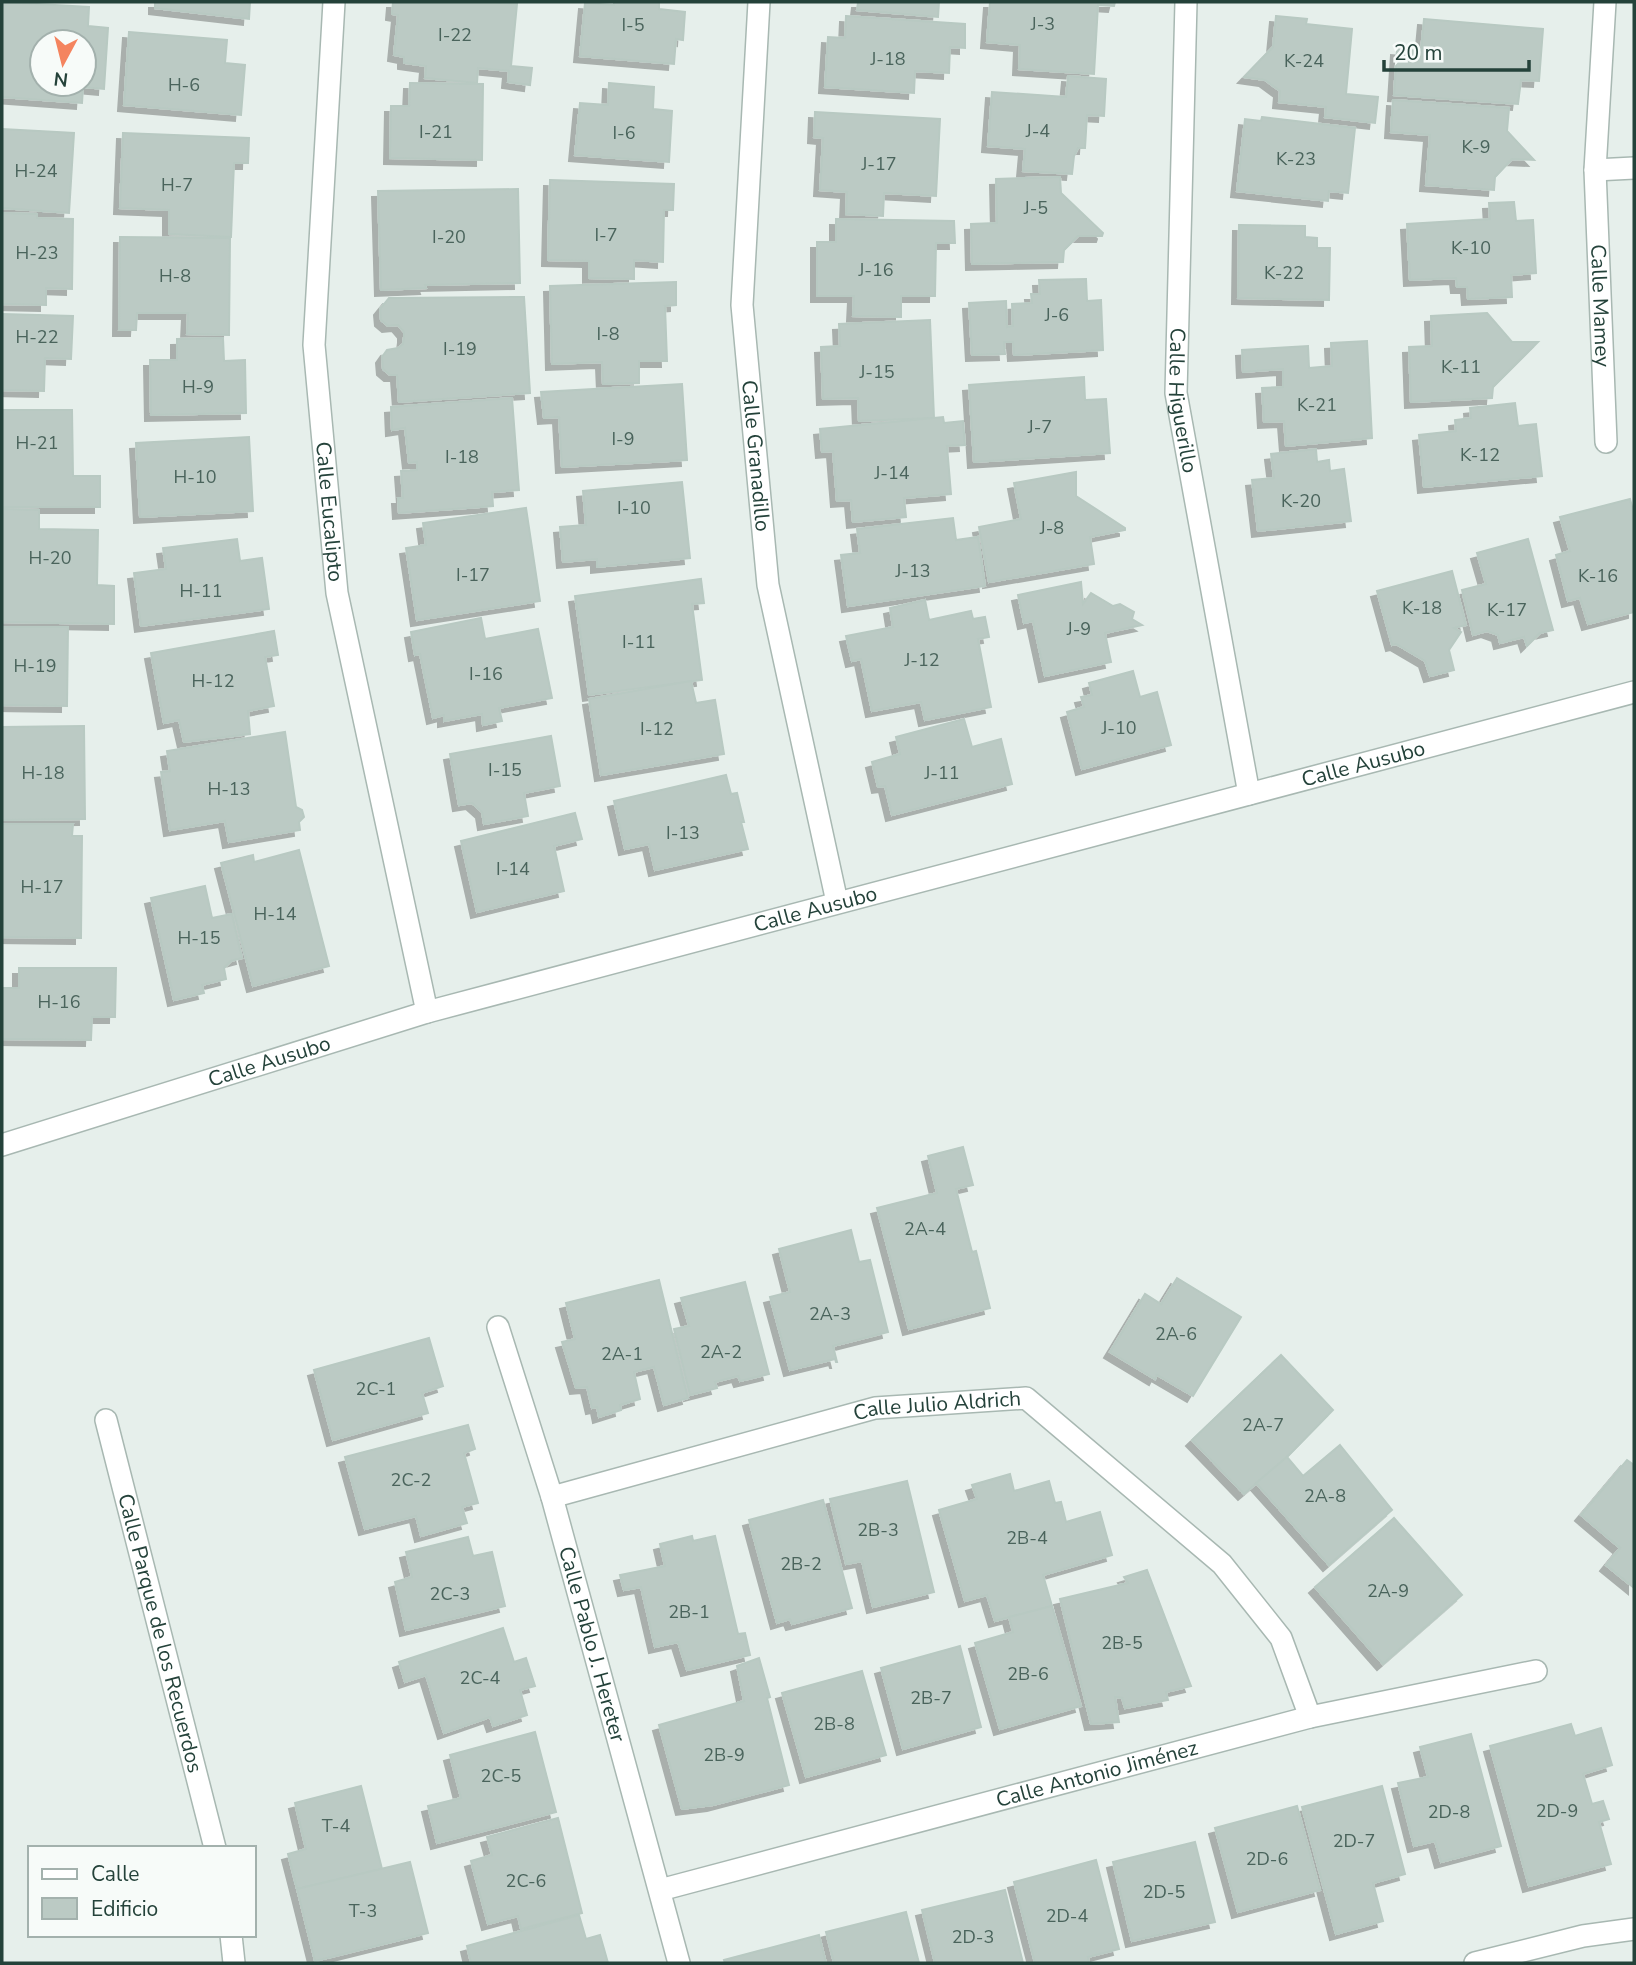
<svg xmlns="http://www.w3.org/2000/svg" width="1636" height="1965" font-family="'Nunito Sans',sans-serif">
<defs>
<filter id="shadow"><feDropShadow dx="-6" dy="6" stdDeviation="0" flood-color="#0004"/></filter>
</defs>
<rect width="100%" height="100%" fill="#e6efeb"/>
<!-- building -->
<g fill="#bbcac4" stroke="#b8c9c2" stroke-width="2" fill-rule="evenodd" filter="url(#shadow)">
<path d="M 2,2 L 89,7 L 88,26 L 108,28 L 104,89 L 83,87 L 82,103 L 2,97 ZM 42,42 L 84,42 L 84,84 L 42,84 Z"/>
<polygon points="155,2 250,2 249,19 155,8"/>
<polygon points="393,2 490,2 517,4 511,66 532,68 530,85 508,82 509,71 478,68 477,83 425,78 426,66 404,63 404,57 394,55 398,15 392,14"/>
<polygon points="614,2 659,2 659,9 685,12 683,40 676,39 674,64 580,56 585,3 614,5"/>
<polygon points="858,2 939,2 938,17 857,10"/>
<polygon points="990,2 1115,2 1114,6 1098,5 1094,74 1019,69 1020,45 987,42"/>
<polygon points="846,16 965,24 965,48 950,47 949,73 915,71 914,93 825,87 828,37 845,38"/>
<polygon points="1276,16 1307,19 1306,24 1352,29 1346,94 1378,97 1375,123 1325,117 1326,107 1279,102 1280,91 1265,80 1244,77 1273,47"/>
<polygon points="1424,19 1543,29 1539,81 1521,80 1518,104 1394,95 1397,49 1421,51"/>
<polygon points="129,32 227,40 225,63 245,65 241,115 124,105"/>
<polygon points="1068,76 1106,79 1104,116 1087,115 1085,148 1078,148 1074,156 1072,174 1023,171 1025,149 988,146 992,92 1066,97"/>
<polygon points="410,83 483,84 482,160 390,158 391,106 409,106"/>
<polygon points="609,83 654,87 653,109 672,111 669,162 575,155 580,103 608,105"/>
<polygon points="1393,100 1509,108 1507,131 1534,160 1512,159 1495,177 1494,190 1426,185 1430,135 1391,132"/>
<polygon points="815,112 940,119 936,196 884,193 883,216 846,214 847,192 820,190 823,138 814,137"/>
<polygon points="1262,117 1355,128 1348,193 1329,191 1328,201 1237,191 1245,119 1261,121"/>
<polygon points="2,129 74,133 69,213 2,208"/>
<polygon points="123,133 249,138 248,163 234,163 231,237 169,234 169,210 120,208"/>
<polygon points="1060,177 1061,193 1103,233 1102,236 1078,236 1064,250 1063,262 972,264 971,224 997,223 996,179"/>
<polygon points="550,180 674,184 673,210 664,210 663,262 634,260 634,279 589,278 589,261 548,260"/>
<polygon points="518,189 520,283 425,285 426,288 381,290 378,191"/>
<polygon points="1514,202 1516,221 1533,220 1536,273 1511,275 1512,297 1468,299 1467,287 1457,287 1456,278 1410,280 1407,224 1490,219 1489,203"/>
<polygon points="2,213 37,214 37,218 73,219 72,289 46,288 46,305 2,304"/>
<polygon points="836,219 954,221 955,243 936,243 935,296 901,296 901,317 853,316 854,296 817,296 817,242 836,242"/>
<polygon points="1239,225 1305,226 1305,237 1317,238 1317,248 1330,248 1329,300 1238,298"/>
<polygon points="120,237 230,238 229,335 187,334 188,313 137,313 136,330 119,330"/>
<polygon points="1086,279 1087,301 1101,300 1103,350 1014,355 1013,342 1004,342 1005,354 972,355 969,303 1006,301 1007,327 1013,326 1012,304 1032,303 1031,294 1040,294 1039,280"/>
<polygon points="676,282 676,305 665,306 667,361 639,361 639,383 603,384 602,362 552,364 550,286"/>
<polygon points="524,297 530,393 399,402 397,375 390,375 383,369 382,357 387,350 398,348 403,344 404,337 404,332 398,325 388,326 381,320 380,309 389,298"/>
<polygon points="1487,313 1512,342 1538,342 1493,387 1492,398 1411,402 1409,347 1432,346 1431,316"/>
<polygon points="2,314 73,316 71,359 45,358 44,391 2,390"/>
<polygon points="930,320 934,418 859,421 858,398 823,399 821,347 840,346 839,324"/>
<polygon points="223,338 224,361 245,360 246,413 151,415 150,360 177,360 177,339"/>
<polygon points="1367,341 1372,438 1286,446 1284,421 1264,422 1262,388 1283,387 1283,369 1243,372 1242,350 1308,346 1309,368 1332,366 1331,343"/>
<polygon points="1084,377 1085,400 1106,399 1110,453 974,462 969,385"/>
<polygon points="682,384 687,460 562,467 559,417 544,418 541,392"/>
<polygon points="512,398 519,490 492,492 493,506 399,513 398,498 403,498 401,471 417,470 417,462 409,463 405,428 392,430 391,407"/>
<polygon points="1515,403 1518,426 1536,424 1542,476 1424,487 1419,435 1456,431 1455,420 1471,418 1470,408"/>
<polygon points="2,410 72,410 73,476 100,476 100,507 2,507"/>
<polygon points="943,417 944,423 963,421 965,445 947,446 951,494 904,498 906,517 853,522 851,500 837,501 833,451 822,452 820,429"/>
<polygon points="249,437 253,511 140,517 136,443"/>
<polygon points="1316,449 1317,462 1329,460 1330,471 1344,469 1351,521 1258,531 1252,480 1274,478 1271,454"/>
<polygon points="1076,472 1076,496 1125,528 1125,530 1090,537 1094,564 989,582 979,527 1021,519 1014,483"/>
<polygon points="682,482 690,558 597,567 597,559 563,562 560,527 586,525 583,491"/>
<polygon points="1630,499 1634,514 1634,612 1588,624 1580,598 1568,601 1556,555 1570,551 1560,517"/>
<polygon points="526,508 540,601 417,620 406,548 426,545 423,523"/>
<polygon points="2,509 39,510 39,529 98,530 97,585 114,586 114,624 2,622"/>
<polygon points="953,518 956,540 978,537 985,586 848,606 841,555 860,553 857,529"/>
<polygon points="237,539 240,561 262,558 269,609 141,626 134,573 166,569 163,548"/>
<polygon points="1528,539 1553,630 1540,633 1527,646 1524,637 1500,643 1498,635 1487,631 1473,635 1462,590 1486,584 1477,553"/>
<polygon points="1452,571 1466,625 1454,628 1461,632 1449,650 1454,670 1430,676 1425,661 1396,644 1392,645 1377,591"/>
<polygon points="701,579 704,603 692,604 702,680 589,695 575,596"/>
<polygon points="1081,582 1083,604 1091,593 1113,606 1120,604 1134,612 1132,619 1142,625 1105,633 1111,662 1045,676 1033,621 1024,623 1018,595"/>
<polygon points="925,600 929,620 971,611 973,619 985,617 989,637 978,639 991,707 925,720 921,702 872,711 861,659 852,661 846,636 893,627 890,608"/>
<polygon points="481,618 485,639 538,629 552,698 499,708 502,721 483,725 482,714 444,721 444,715 433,718 420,654 415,655 411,632"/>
<polygon points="2,627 68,627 67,706 2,705"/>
<polygon points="274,631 278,655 265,657 274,706 248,711 250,734 184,742 179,720 164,723 151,653"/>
<polygon points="1133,671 1140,697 1157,692 1171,745 1082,769 1067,712 1084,707 1081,697 1092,695 1089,683"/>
<polygon points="691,681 696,703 715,700 724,754 601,775 589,699"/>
<polygon points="964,719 972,747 1001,739 1012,784 892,815 885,786 878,787 872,762 900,754 896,737"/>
<polygon points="84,726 85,819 2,820 2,727"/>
<polygon points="285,732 296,807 302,810 304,817 299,822 300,830 229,842 225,821 170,830 161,772 170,771 167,751"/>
<polygon points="551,736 560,786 524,793 528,816 484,824 482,812 472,803 459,805 450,754"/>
<polygon points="726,775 731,794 737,793 744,822 741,822 748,849 655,870 649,844 625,849 614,801"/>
<polygon points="575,813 582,839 554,846 564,891 477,912 461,841"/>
<polygon points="2,824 73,824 72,836 82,836 81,938 2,937"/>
<polygon points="299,850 329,966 253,986 221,863 253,855 254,862"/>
<polygon points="205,886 212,918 232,914 242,958 231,961 224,968 226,979 202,985 204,993 174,1000 151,898"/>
<polygon points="19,968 116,968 115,1017 92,1017 91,1040 2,1039 2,988 19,988"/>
<polygon points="963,1147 973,1185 956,1189 972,1252 976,1251 990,1308 909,1329 877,1208 937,1193 928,1156"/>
<polygon points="851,1230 859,1262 870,1260 888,1332 833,1346 837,1362 836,1362 835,1359 790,1370 770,1297 790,1292 779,1249"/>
<polygon points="1177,1278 1241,1317 1193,1396 1157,1375 1155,1379 1110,1352 1145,1294 1161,1304"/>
<polygon points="659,1280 688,1398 664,1405 654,1367 634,1372 640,1399 620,1405 621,1410 599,1417 597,1407 592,1408 587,1387 576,1388 562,1342 575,1339 566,1303"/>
<polygon points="745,1282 769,1374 740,1381 738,1376 715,1382 717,1388 690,1395 674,1329 689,1326 681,1298"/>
<polygon points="429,1338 443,1386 422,1393 428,1413 333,1440 314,1370"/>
<polygon points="1281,1355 1333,1410 1287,1457 1244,1494 1192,1440"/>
<polygon points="468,1425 475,1449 464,1453 478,1503 462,1507 467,1523 421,1536 416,1516 365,1529 345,1457"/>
<polygon points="1340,1445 1392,1510 1329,1565 1256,1483 1287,1457 1303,1476"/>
<polygon points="1627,1460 1634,1465 1634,1588 1606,1565 1620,1548 1581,1515"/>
<polygon points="1010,1474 1014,1491 1049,1481 1055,1503 1061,1502 1066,1522 1100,1512 1112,1555 1043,1575 1052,1606 995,1621 987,1595 965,1601 939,1510 977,1499 972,1485"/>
<polygon points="907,1481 934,1592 873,1607 862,1561 846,1564 830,1499"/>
<polygon points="823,1500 852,1608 792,1624 790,1619 777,1623 749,1520"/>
<polygon points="1394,1518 1462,1595 1383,1664 1315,1587"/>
<polygon points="692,1536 693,1541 715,1536 738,1634 745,1633 750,1655 687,1670 678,1642 655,1647 641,1587 624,1590 620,1575 665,1566 660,1544"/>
<polygon points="468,1537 473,1556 492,1552 505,1606 406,1630 395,1582 412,1577 406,1552"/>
<polygon points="1147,1570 1191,1686 1166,1692 1168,1700 1125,1708 1122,1698 1115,1697 1119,1722 1091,1724 1060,1599 1128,1583 1124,1577"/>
<polygon points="1052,1606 1081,1706 1000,1729 975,1643 1013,1632 1009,1617"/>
<polygon points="503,1628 514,1662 526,1658 535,1686 520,1690 527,1715 493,1726 490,1717 444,1733 426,1675 405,1682 399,1662"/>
<polygon points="960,1646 981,1727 903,1749 881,1668"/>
<polygon points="759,1658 770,1697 767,1698 789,1785 713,1805 682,1809 659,1725 744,1701 737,1666"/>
<polygon points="862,1671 886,1755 806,1777 782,1693"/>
<polygon points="1571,1724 1575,1736 1601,1728 1612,1765 1583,1774 1592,1804 1603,1801 1609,1819 1599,1822 1611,1864 1529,1886 1490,1746"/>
<polygon points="535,1732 556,1812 437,1843 428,1806 461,1798 450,1755"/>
<polygon points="1471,1734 1501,1846 1441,1862 1435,1841 1414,1846 1398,1783 1428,1777 1420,1747"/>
<polygon points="361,1786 382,1869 297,1889 288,1854 306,1849 295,1803"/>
<polygon points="1382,1786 1405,1874 1373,1883 1383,1921 1336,1934 1302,1807"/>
<polygon points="1297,1806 1320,1890 1238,1912 1215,1828"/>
<polygon points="558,1818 582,1913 521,1929 518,1916 488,1924 471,1861 492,1855 487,1837"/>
<polygon points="1195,1842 1215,1922 1132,1941 1113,1862"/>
<polygon points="1096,1860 1119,1949 1088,1957 1089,1963 1035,1963 1014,1882"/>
<polygon points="410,1862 428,1933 315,1961 297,1889"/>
<polygon points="1005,1890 1023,1963 935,1963 922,1910"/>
<polygon points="906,1912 919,1963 834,1963 826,1932"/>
<polygon points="579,1915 586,1939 600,1935 608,1963 471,1963 467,1946"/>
<polygon points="819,1935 826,1963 725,1963 724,1960"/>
</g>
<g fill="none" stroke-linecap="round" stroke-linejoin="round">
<defs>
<g id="minor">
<path id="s1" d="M 334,2 L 314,345 L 337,593 L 427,1012"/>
<path id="s2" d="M 759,2 L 742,305 L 768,585 L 837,902"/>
<path id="s3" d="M 1186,2 L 1176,393 L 1249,794"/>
<path id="s4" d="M 1605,2 L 1595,170 L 1606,442"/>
<polyline points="1595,170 1634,168"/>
<path id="s5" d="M 2,1145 L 427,1012 L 1634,692"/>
<path id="s6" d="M 498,1327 L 552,1497 L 679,1963"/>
<path id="s7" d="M 106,1420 L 215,1848"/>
<path id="s8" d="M 552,1497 L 875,1408 L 1026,1398 L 1222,1564 L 1281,1638 L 1310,1717"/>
<path id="s9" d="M 660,1890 L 1310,1717 L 1536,1671"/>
<polyline points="231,1935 234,1963"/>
<polyline points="1475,1963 1583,1936 1634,1929"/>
</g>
</defs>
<!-- minor casing -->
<use href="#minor" stroke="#a8b8b2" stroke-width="24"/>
<!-- minor -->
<use href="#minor" stroke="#fff" stroke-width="21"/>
</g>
<g text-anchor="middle" stroke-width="5" stroke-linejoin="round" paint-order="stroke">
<!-- number labels -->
<g font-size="18" fill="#4a645c">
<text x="1043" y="30">J-3</text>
<text x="633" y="31">I-5</text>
<text x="455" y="41">I-22</text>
<text x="888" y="65">J-18</text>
<text x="1304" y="67">K-24</text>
<text x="184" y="91">H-6</text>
<text x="1038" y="137">J-4</text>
<text x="436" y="138">I-21</text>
<text x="624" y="139">I-6</text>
<text x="1476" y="153">K-9</text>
<text x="1296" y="165">K-23</text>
<text x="879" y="170">J-17</text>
<text x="36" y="177">H-24</text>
<text x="177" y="191">H-7</text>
<text x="1036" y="214">J-5</text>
<text x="606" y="241">I-7</text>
<text x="449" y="243">I-20</text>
<text x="1471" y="254">K-10</text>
<text x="37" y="259">H-23</text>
<text x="876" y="276">J-16</text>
<text x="1284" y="279">K-22</text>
<text x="175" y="282">H-8</text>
<text x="1057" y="321">J-6</text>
<text x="608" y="340">I-8</text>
<text x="37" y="343">H-22</text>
<text x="460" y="355">I-19</text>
<text x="1461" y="373">K-11</text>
<text x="877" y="378">J-15</text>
<text x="198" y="393">H-9</text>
<text x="1317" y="411">K-21</text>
<text x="1040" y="433">J-7</text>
<text x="623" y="445">I-9</text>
<text x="37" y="449">H-21</text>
<text x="1480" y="461">K-12</text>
<text x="462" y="463">I-18</text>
<text x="892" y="479">J-14</text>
<text x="195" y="483">H-10</text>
<text x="1301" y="507">K-20</text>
<text x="634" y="514">I-10</text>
<text x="1052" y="534">J-8</text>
<text x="50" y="564">H-20</text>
<text x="913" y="577">J-13</text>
<text x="473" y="581">I-17</text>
<text x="1598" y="582">K-16</text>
<text x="201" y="597">H-11</text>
<text x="1422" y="614">K-18</text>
<text x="1507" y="616">K-17</text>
<text x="1079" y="635">J-9</text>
<text x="639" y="648">I-11</text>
<text x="922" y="666">J-12</text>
<text x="35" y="672">H-19</text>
<text x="486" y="680">I-16</text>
<text x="213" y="687">H-12</text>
<text x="1119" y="734">J-10</text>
<text x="657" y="735">I-12</text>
<text x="505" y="776">I-15</text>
<text x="43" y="779">H-18</text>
<text x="942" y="779">J-11</text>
<text x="229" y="795">H-13</text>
<text x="683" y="839">I-13</text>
<text x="513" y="875">I-14</text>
<text x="42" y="893">H-17</text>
<text x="275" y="920">H-14</text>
<text x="199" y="944">H-15</text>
<text x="59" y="1008">H-16</text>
<text x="925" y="1235">2A-4</text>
<text x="830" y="1320">2A-3</text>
<text x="1176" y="1340">2A-6</text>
<text x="721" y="1358">2A-2</text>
<text x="622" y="1360">2A-1</text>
<text x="376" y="1395">2C-1</text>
<text x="1263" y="1431">2A-7</text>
<text x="411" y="1486">2C-2</text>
<text x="1325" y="1502">2A-8</text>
<text x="878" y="1536">2B-3</text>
<text x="1027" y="1544">2B-4</text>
<text x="801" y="1570">2B-2</text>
<text x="1388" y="1597">2A-9</text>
<text x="450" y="1600">2C-3</text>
<text x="689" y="1618">2B-1</text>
<text x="1122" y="1649">2B-5</text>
<text x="1028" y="1680">2B-6</text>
<text x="480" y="1684">2C-4</text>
<text x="931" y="1704">2B-7</text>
<text x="834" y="1730">2B-8</text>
<text x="724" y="1761">2B-9</text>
<text x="501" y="1782">2C-5</text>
<text x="1557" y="1817">2D-9</text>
<text x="1449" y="1818">2D-8</text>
<text x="336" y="1832">T-4</text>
<text x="1354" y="1847">2D-7</text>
<text x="1267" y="1865">2D-6</text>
<text x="526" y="1887">2C-6</text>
<text x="1164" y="1898">2D-5</text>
<text x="363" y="1917">T-3</text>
<text x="1067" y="1922">2D-4</text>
<text x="973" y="1943">2D-3</text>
</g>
<!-- street labels -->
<g font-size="21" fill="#24423a" stroke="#f7fbf9">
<text dy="7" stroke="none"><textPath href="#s4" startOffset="304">Calle Mamey</textPath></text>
<text dy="7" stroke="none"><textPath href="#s3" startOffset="399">Calle Higuerillo</textPath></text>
<text dy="7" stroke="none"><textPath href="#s2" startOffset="455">Calle Granadillo</textPath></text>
<text dy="7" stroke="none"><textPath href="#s1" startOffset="511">Calle Eucalipto</textPath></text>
<text dy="7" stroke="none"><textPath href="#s5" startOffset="1414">Calle Ausubo</textPath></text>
<text dy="7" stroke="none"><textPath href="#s5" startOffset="847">Calle Ausubo</textPath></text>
<text dy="7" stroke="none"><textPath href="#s5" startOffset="280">Calle Ausubo</textPath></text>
<text dy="7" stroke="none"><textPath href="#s8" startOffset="397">Calle Julio Aldrich</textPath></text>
<text dy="7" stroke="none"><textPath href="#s7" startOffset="220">Calle Parque de los Recuerdos</textPath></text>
<text dy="7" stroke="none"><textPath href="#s6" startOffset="331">Calle Pablo J. Hereter</textPath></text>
<text dy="7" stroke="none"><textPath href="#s9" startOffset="452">Calle Antonio Jiménez</textPath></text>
</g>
</g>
<!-- border -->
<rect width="1636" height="1965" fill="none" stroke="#24423a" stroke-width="7"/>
<!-- legend -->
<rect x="28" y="1846" width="228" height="91" fill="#f7fbf9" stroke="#a3b1ad" stroke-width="2"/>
<rect x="42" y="1869" width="35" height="10" fill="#ffffff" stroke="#a3b1ad" stroke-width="2"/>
<text x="91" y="1881" font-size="21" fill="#24423a">Calle</text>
<rect x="42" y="1898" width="35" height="21" fill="#bbcac4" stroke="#a3b1ad" stroke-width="2"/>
<text x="91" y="1916" font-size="21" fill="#24423a">Edificio</text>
<!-- north arrow -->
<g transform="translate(63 63) rotate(187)"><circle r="33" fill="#f7fbf9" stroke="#a3b1ad" stroke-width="2"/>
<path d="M0-5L12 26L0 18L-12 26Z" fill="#f4845f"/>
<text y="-10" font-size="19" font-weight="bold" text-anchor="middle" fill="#24423a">N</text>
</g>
<!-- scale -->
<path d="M1384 60v10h145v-10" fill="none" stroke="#24423a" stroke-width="3.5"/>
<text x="1394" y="60" font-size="21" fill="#24423a" stroke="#f7fbf9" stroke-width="5" paint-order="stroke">20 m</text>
</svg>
